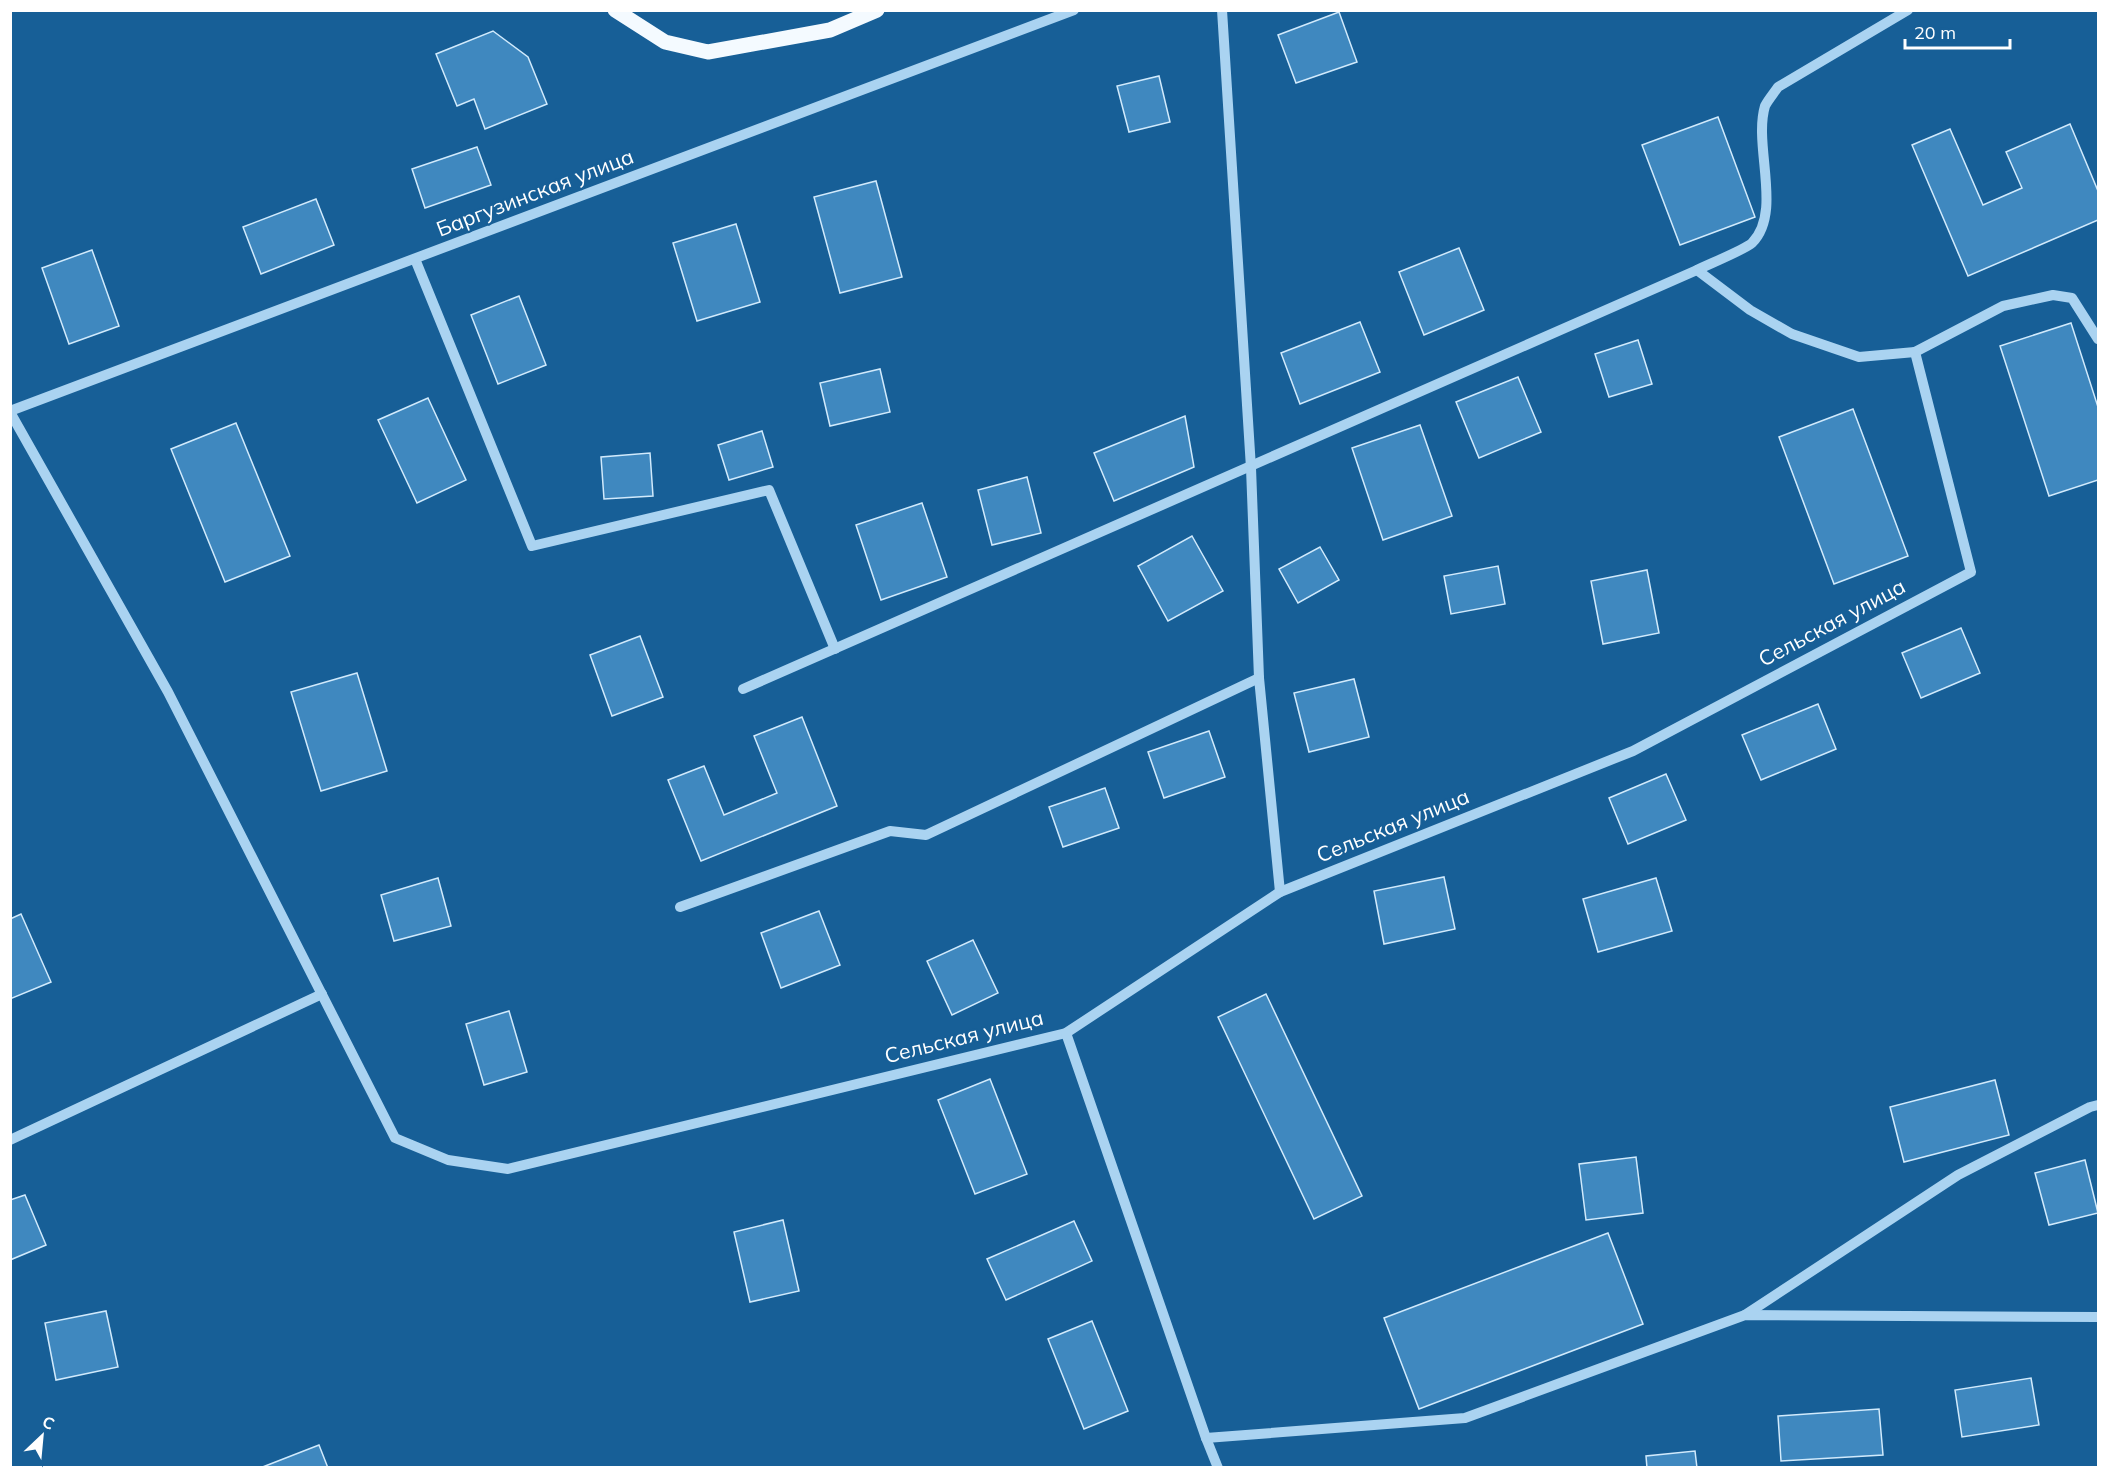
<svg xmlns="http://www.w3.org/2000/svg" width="2109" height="1478" font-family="Mulish,sans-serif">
<rect width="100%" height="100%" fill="#175f97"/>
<!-- building -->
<g fill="#3f88bf" stroke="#d1eafc" stroke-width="1.5">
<polygon points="1339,12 1357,62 1296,83 1278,35"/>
<polygon points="493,31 528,57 547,104 485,129 474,99 457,106 436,54"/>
<polygon points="1159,76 1170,122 1129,132 1117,86"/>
<polygon points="1718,117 1755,217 1680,245 1642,145"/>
<polygon points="2070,124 2098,191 2098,220 1968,276 1912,145 1950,129 1983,205 2022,188 2006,152"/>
<polygon points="477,147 491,185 425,208 412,169"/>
<polygon points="876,181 902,277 840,293 814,197"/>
<polygon points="316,199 334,245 261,274 243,227"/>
<polygon points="736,224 760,302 697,321 673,243"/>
<polygon points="1459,248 1484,310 1424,335 1399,272"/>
<polygon points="92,250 119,326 69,344 42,268"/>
<polygon points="519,296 546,365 498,384 471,315"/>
<polygon points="1360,322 1380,372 1300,404 1281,353"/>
<polygon points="2071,323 2098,407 2098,480 2049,496 2000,346"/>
<polygon points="1638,340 1652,384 1609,397 1595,354"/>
<polygon points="880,369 890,412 830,426 820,383"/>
<polygon points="1518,377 1541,432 1479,458 1456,402"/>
<polygon points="428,398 466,480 417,503 378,420"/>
<polygon points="1853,409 1908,556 1834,584 1779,437"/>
<polygon points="1185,416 1194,467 1114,501 1094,453"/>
<polygon points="236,423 290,556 225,582 171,449"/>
<polygon points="1420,425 1452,516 1383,540 1352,448"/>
<polygon points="762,431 773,467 729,480 718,445"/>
<polygon points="650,453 653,496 604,499 601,457"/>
<polygon points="1027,477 1041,533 992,545 978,490"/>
<polygon points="922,503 947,577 881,600 856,525"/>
<polygon points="1192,536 1223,591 1168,621 1138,566"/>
<polygon points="1320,547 1339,580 1298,603 1279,569"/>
<polygon points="1498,566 1505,604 1451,614 1444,576"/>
<polygon points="1647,570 1659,633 1603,644 1591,581"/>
<polygon points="1961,628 1980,673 1921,698 1902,653"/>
<polygon points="640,636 663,697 612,716 590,655"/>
<polygon points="357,673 387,771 321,791 291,692"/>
<polygon points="1354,679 1369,737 1309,752 1294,693"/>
<polygon points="1818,704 1836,749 1761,780 1742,735"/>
<polygon points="802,717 837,806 701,861 668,780 704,766 724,815 777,793 754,736"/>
<polygon points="1209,731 1225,777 1164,798 1148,752"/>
<polygon points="1666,774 1686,820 1628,844 1609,798"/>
<polygon points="1105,788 1119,828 1063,847 1049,807"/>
<polygon points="1444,877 1455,929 1384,944 1374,891"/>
<polygon points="438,878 451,926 394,941 381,895"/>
<polygon points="1656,878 1672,931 1598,952 1583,899"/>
<polygon points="819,911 840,965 781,988 761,933"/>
<polygon points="21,914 51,982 10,999 10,919"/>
<polygon points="973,940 998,993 952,1015 927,961"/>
<polygon points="1266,994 1362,1196 1314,1219 1218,1017"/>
<polygon points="509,1011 527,1072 484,1085 466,1024"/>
<polygon points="990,1079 1027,1174 975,1194 938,1100"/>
<polygon points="1995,1080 2009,1135 1904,1162 1890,1107"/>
<polygon points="1636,1157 1643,1213 1586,1220 1579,1164"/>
<polygon points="2085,1160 2098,1213 2049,1225 2035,1173"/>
<polygon points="25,1195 46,1245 10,1260 10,1200"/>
<polygon points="783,1220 799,1291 750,1302 734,1232"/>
<polygon points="1074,1221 1092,1261 1006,1300 987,1259"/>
<polygon points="1608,1233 1643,1324 1419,1409 1384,1318"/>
<polygon points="106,1311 118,1367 56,1380 45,1323"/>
<polygon points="1092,1321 1128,1411 1084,1429 1048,1339"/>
<polygon points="2031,1378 2039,1425 1962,1437 1955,1390"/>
<polygon points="1879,1409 1883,1455 1781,1461 1778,1416"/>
<polygon points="319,1445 328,1468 260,1468"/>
<polygon points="1695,1451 1697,1468 1647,1468 1646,1456"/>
</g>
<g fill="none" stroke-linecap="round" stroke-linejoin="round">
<!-- minor -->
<g stroke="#aad3f1" stroke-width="10">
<polyline points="1222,10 1251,468 1259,678 1280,892"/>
<polyline points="415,259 532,546 769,490 835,649"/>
<polyline points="1697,270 1750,310 1792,334 1859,357 1915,352"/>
<polyline points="10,411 1074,10"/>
<polyline points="10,412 168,692 395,1138 448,1160 508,1169 1066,1033 1280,892 1633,751 1971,572 1915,352 2003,306 2053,295 2072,298 2098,339"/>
<path d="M 743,689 L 1697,270 C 1709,264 1744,250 1752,243 C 1783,212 1753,146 1765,106 C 1768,100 1774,93 1778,87 L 1908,10"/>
<polyline points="680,907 890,831 926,835 1259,678"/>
<polyline points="1066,1033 1206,1438 1465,1418 1745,1315 2098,1317"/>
<polyline points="10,1140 322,994"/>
<polyline points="1745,1315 1958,1175 2090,1107 2098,1105"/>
<polyline points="1206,1438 1218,1468"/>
</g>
<!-- major -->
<polyline stroke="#f4faff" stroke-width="15" points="615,10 665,42 708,52 830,30 877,10"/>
</g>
<g text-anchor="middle" stroke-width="4.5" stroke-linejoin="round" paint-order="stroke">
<!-- street labels -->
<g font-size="21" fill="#fff" stroke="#175f97">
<text transform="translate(535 193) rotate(-21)" y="7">Баргузинская улица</text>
<text transform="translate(1832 623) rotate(-28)" y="7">Сельская улица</text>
<text transform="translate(1393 826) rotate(-22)" y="7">Сельская улица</text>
<text transform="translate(964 1037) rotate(-14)" y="7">Сельская улица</text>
</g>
</g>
<!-- border -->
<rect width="2109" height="1478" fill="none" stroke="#ffffff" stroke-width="24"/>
<!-- north arrow -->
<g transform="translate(42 1436) rotate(26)" stroke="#175f97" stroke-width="4.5" paint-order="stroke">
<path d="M0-4.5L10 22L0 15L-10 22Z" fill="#ffffff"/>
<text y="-9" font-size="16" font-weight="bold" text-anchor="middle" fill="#ffffff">С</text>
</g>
<!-- scale -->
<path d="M1905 39v9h105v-9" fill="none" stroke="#ffffff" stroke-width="3"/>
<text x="1914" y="39" font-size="18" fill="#ffffff" stroke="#175f97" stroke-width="4.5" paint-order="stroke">20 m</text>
</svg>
